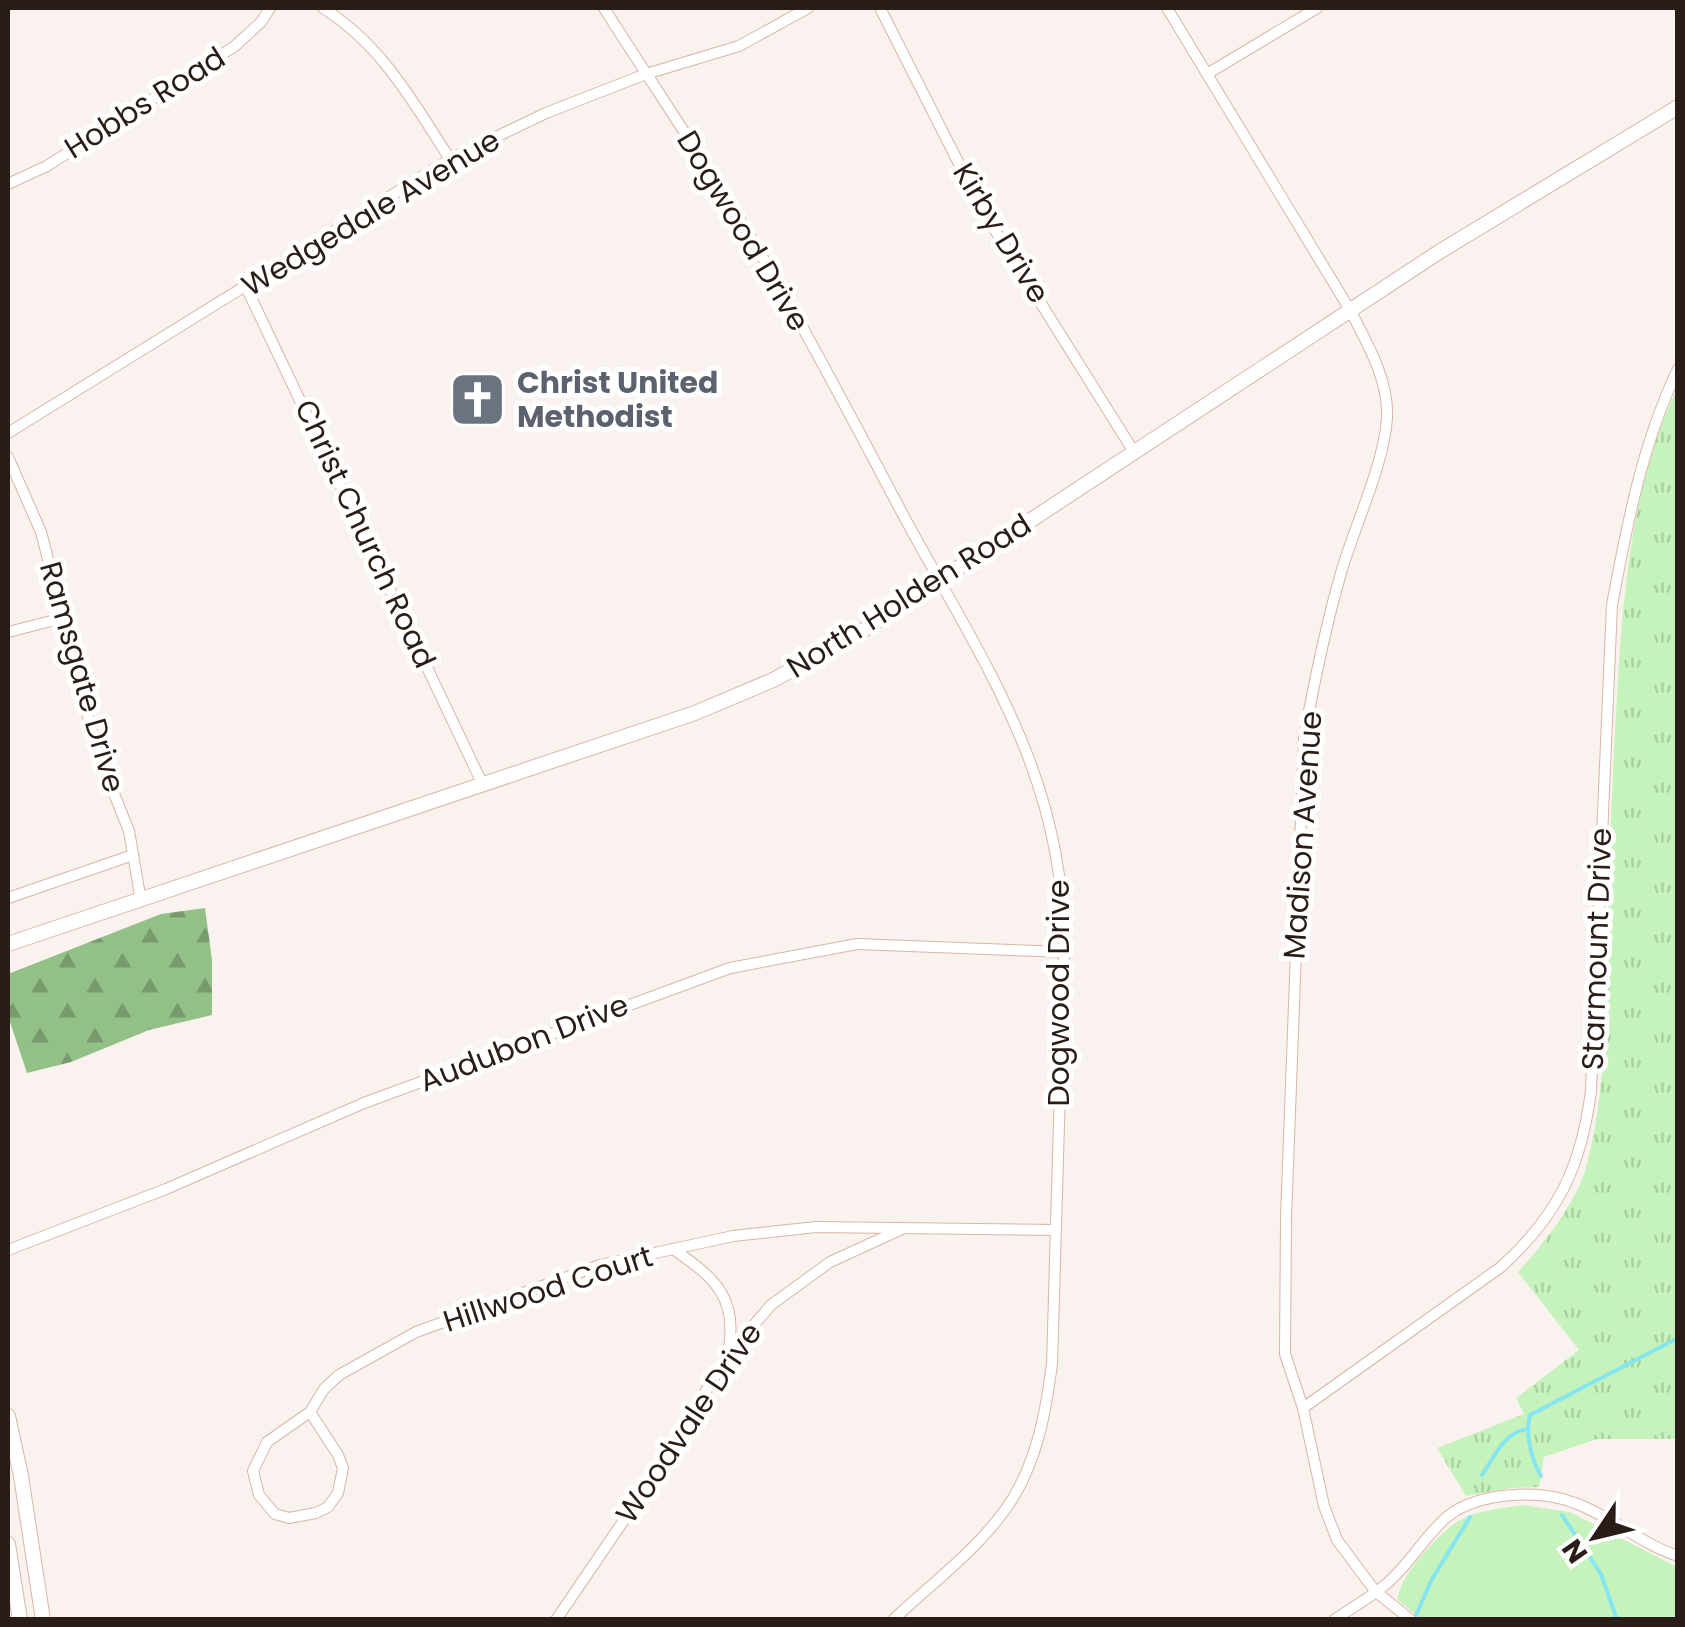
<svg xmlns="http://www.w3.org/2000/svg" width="1685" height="1627" font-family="Poppins,sans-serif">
<defs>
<pattern id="grass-tufts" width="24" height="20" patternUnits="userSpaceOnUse" patternTransform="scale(2.5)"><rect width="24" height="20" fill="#c6f3bb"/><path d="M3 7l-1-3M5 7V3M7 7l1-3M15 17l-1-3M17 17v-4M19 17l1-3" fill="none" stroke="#aad0a0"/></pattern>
<pattern id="forest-firs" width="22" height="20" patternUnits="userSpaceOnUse" patternTransform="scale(2.5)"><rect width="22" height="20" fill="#92c087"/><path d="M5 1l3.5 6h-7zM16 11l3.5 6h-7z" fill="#779b6d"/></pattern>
</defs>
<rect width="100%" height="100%" fill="#faf2ef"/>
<!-- grass -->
<path fill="url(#grass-tufts)" d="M 1677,389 L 1677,1439 L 1597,1439 L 1544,1457 L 1539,1487 L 1511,1488 L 1466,1496 L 1437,1448 L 1524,1414 L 1516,1398 L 1579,1350 L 1518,1272 C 1541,1247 1575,1204 1585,1171 C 1605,1101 1605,1025 1607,952 C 1609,866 1612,780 1617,694 C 1623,592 1632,482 1677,389 Z"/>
<!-- forest -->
<polygon fill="url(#forest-firs)" points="205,908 212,960 212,1015 149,1030 71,1062 27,1073 8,1016 8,974 161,914"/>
<!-- park -->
<path fill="#c6f3bb" d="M 1523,1505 L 1570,1512 L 1677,1567 L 1677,1619 L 1421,1619 L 1398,1600 C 1396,1580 1441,1530 1460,1520 C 1479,1510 1502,1508 1523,1505 Z"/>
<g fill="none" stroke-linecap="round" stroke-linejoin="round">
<!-- stream -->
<g stroke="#85e5f0" stroke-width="4">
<path d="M 1482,1475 C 1495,1456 1504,1432 1528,1429"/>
<path d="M 1541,1476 C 1531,1459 1525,1434 1530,1415 L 1678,1338"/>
<polyline points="1562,1515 1601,1574 1617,1620"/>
<polyline points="1414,1620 1431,1581 1470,1517"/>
</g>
<defs>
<g id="street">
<path d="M 323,8 C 382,45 413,102 450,159"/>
<path d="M 604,8 C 659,95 719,181 770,270 C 816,349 858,430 901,511 C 981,660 1066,775 1064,952 L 1052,1364 C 1046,1410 1038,1457 1013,1498 C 984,1545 933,1582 893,1620"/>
<polyline points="880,8 983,211 1134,452"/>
<path d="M 1167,8 L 1350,310 C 1367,343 1389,380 1387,418 C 1384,465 1354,527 1341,573 C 1325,628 1314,683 1304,738 L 1286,1218 L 1285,1354 L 1303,1408 L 1324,1506 L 1337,1540 L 1375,1591 L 1411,1620"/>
<polyline points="1207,74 1317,8"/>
<polyline points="8,184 47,166 235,46 261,22 270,8"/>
<polyline points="246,287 482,783"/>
<polyline points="8,433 450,159 546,113 646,74 739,46 808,8"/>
<polyline points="8,457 41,532 97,751 129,831 141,901"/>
<polyline points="8,632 63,618"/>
<polyline points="8,898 133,855"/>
<path d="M 673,1249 C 715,1278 739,1298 728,1353"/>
<polyline points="8,1250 166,1189 364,1103 730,968 857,944 1064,952"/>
<path d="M 1303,1408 L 1501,1267 C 1558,1215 1581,1168 1591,1091 L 1612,605 C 1627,525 1642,444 1678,369"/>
<polyline points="310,1412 338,1455 343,1468 338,1493 328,1507 316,1513 289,1518 275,1514 259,1495 253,1471 267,1442 310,1412 324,1389 339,1375 416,1332 600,1265 733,1236 816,1227 1055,1230"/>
<polyline points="556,1620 654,1476 728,1355 771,1305 830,1262 902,1229"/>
<path d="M 1334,1620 C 1351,1608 1370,1598 1385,1585 C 1409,1566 1424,1536 1448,1516 C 1479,1492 1539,1489 1575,1503 C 1611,1516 1641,1544 1678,1556"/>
</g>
<g id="secondary">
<polyline points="8,944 695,713 773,680 856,635 1439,252 1678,107"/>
<polyline points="8,1416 21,1476 43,1620"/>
<polyline points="8,1544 20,1620"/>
</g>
</defs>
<!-- street casing -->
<use href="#street" stroke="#d9b5a6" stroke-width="12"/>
<!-- secondary casing -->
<use href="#secondary" stroke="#d9b5a6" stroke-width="16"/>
<!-- street -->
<use href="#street" stroke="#fff" stroke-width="10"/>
<!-- secondary -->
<use href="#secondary" stroke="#fff" stroke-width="14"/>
</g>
<!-- icons -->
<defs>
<symbol id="church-square" viewBox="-11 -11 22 22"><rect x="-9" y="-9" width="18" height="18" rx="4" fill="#6b7280" stroke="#fff"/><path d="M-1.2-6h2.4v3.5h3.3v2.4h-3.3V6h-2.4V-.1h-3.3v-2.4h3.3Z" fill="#fff"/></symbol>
</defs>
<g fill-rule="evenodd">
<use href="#church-square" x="446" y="368" width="63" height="63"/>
</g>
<g text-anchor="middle" stroke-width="10" stroke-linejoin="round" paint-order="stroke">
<!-- street labels -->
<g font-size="30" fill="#2a1d17" stroke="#fff">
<text transform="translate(145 103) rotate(-32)" y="10">Hobbs Road</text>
<text transform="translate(371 213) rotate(-31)" y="10">Wedgedale Avenue</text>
<text transform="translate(743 231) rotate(59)" y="10">Dogwood Drive</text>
<text transform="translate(1001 233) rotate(59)" y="10">Kirby Drive</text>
<text transform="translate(365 534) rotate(65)" y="10">Christ Church Road</text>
<text transform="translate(909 596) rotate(-32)" y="10">North Holden Road</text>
<text transform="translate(82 677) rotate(74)" y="10">Ramsgate Drive</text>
<text transform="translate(1303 835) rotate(-86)" y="10">Madison Avenue</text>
<text transform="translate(1597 949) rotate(-88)" y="10">Starmount Drive</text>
<text transform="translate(1059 993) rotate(-90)" y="10">Dogwood Drive</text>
<text transform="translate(524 1043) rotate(-21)" y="10">Audubon Drive</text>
<text transform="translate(548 1289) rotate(-18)" y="10">Hillwood Court</text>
<text transform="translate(689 1423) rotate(-56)" y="10">Woodvale Drive</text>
</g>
<!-- worship labels -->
<g font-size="30" font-weight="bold" fill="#5b616d" stroke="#fff" text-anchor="start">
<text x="517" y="393">Christ United<tspan x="517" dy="34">Methodist</tspan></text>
</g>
</g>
<!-- border -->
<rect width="1685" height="1627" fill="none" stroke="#2a1d17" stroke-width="20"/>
<!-- north arrow -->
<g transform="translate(1595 1537) rotate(235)" stroke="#ffffff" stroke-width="8" paint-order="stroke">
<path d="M0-8L18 38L0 25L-18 38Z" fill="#2a1d17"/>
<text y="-15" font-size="28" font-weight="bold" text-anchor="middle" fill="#2a1d17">N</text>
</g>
</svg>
